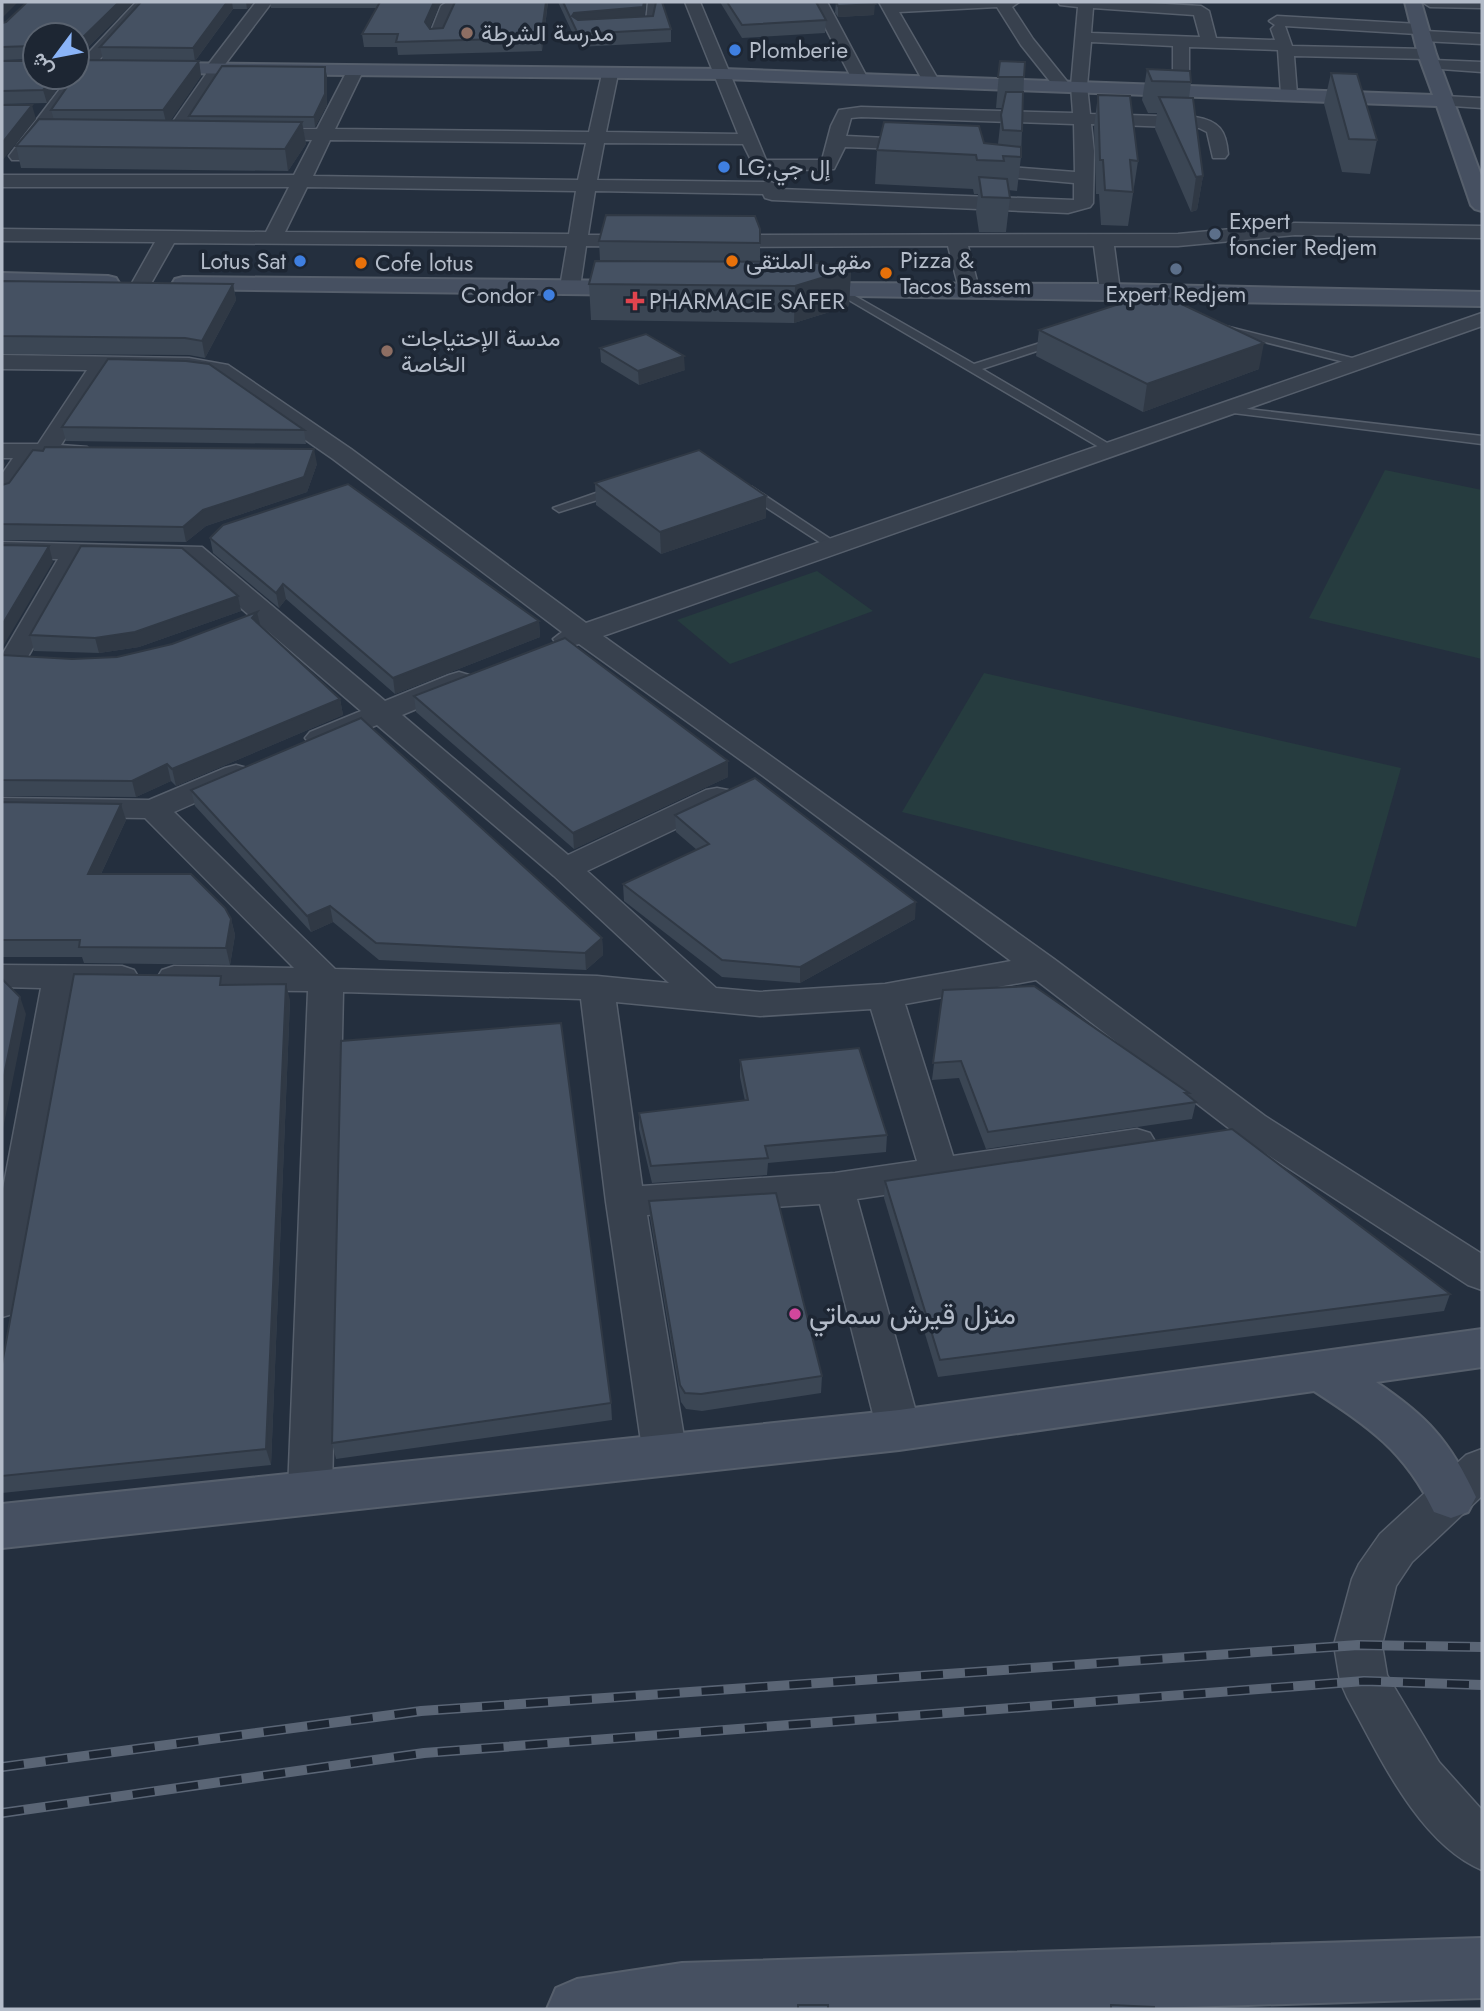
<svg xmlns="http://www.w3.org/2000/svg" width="1484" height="2011" font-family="Jost,Vazirmatn,sans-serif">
<rect width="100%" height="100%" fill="#242f3e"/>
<!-- green -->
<g fill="#263c3f">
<polygon points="1385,470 1482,490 1482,659 1309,618"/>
<polygon points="817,571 873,611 730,664 677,620"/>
<polygon points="984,673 1401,768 1356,927 902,812"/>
</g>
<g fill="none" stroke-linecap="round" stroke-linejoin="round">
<defs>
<g id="lane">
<polygon points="648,2 656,2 654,24 632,29 632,25 646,22"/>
<polygon points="841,288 974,364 1056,338 1064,338 1064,342 982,369 1114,447 1104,450 837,293 837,289"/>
<polygon points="1225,326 1364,361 1366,363 1360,366 1221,331 1220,329"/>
<polygon points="1221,406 1482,436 1482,444 1217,411 1215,409"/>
<polygon points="619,485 625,489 623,492 559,512 553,508"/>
<polygon points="748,486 752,487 841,546 835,550 830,549 744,493 742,490"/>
</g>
<g id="street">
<polygon points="136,2 152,2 90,70 44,137 24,160 12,160 9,156 69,77 77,77 78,64"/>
<polygon points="256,2 272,2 223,67 225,70 180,137 168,137 165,133 206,74 204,70"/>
<polygon points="447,2 468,2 455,9 443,39 431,39 429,36 441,6"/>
<path d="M 685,2 L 700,2 L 766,160 L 822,160 L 831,126 L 839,110 L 861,107 L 1073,113 L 1071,86 L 1078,7 L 1060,5 L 1058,2 L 1130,2 L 1201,6 L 1209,11 L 1216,38 L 1275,40 L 1271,29 L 1275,25 L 1269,21 L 1277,16 L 1419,24 L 1425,26 L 1425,31 L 1482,34 L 1482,44 L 1423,41 L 1417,39 L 1417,34 L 1285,26 L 1292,46 L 1427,49 L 1435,54 L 1427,59 L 1294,56 L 1297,94 L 1289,99 L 1281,94 L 1278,50 L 1189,47 L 1189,90 L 1181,95 L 1173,90 L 1173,46 L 1091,42 L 1087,86 L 1090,114 L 1195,117 C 1219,121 1226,130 1228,154 L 1225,158 L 1213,158 L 1207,132 L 1199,128 L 1091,124 L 1094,151 L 1093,203 L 1090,207 L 1068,213 L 772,200 L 765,198 L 763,194 L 595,191 L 588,235 L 647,235 L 654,237 L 657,241 L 654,245 L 647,247 L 586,246 L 580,287 L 577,291 L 563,291 L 560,287 L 567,246 L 174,243 L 149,287 L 135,287 L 132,283 L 155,242 L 2,241 L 2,229 L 266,232 L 289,187 L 2,187 L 2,175 L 294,175 L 312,140 L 258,139 L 249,134 L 258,129 L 317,129 L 347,71 L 355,66 L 363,71 L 335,129 L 589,132 L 602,74 L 610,69 L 618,74 L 606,132 L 738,134 ZM 1093,8 L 1194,15 L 1200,37 L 1091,33 ZM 861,117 L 1074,124 L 1075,172 L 997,166 L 992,151 L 986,150 L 977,155 L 979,169 L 986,175 L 1074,183 L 1074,200 L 779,189 L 777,184 L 770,182 L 597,180 L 604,143 L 743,144 L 756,170 L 762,171 L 834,169 L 845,147 L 926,150 L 935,145 L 926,140 L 846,136 L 851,118 ZM 330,140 L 586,143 L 578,180 L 313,176 ZM 307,187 L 576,191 L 569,234 L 285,232 Z"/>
<polygon points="812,2 827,2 868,79 866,83 854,83 852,79"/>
<polygon points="879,2 1019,2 1012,7 1033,39 1070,85 1068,89 1056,89 1021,45 997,7 899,12 939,81 931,86 925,85"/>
<polygon points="1422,2 1482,2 1482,8 1430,7"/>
<polygon points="1433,60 1482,62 1482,72 1427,68 1425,65"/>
<polygon points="1444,96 1482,98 1482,108 1438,105 1435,101 1438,97"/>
<polygon points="1295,223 1482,226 1482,238 1295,235 1178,246 1114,246 1120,291 1117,295 1103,295 1100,291 1094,246 968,246 979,289 976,293 962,293 959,289 948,246 713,247 706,245 703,241 706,237 713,235 1178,234"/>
<path d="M 1482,313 L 1482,326 L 603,636 L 1054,959 L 1265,1116 L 1482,1254 L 1482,1290 L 1468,1285 L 1239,1136 L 1036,980 L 905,1004 L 953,1156 L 1137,1129 L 1150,1133 L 1156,1143 L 1150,1153 L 1137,1157 L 857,1199 L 921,1430 L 914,1443 L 899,1448 L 884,1443 L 877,1430 L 820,1204 L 647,1215 L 687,1455 L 681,1468 L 665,1474 L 649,1468 L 643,1455 L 606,1202 L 581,999 L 343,992 L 332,1491 L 326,1505 L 310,1510 L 294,1505 L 288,1491 L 308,991 L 174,990 L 162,986 L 157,978 L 162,970 L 174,966 L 294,968 L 145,818 L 2,816 L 2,798 L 149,800 L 225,768 L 236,765 L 247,768 L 251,774 L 247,780 L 174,812 L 335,969 L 597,976 L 669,983 L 554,876 L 377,725 C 357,733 332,750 310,744 L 305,738 L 310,732 L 361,711 L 186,561 L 84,559 L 22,667 L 12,669 L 2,667 L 2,655 L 58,559 L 2,558 L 2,542 L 202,547 L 385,701 L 449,675 L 459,672 L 469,675 L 473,681 L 469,687 L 402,715 L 568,855 L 706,790 L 717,788 L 728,790 L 732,797 L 728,804 L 587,871 L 716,988 L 760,992 L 885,984 L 1011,961 L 763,776 L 579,644 L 567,647 L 557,645 L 553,639 L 562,632 L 333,459 L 213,376 L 189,372 L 110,370 L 61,445 L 87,447 L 91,452 L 87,457 L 38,459 L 11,496 L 2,498 L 2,474 L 13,458 L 2,458 L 2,444 L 38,444 L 87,370 L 2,369 L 2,355 L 189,358 L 228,365 L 351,449 L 586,623 ZM 616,1002 L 760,1016 L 871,1009 L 917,1161 L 835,1173 L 642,1186 Z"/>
<polygon points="2,965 122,966 134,970 139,978 134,986 122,990 75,989 22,1301 16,1313 2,1317 2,1194 41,988 2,987"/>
<path d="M 1482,1449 L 1482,1496 L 1412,1562 L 1396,1586 L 1382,1645 L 1387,1675 L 1439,1762 L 1482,1810 L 1482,1870 C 1418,1843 1379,1755 1347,1697 L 1340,1681 L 1334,1645 L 1352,1579 L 1359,1564 L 1380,1534 L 1466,1455 Z"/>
</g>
<g id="secondary">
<polygon points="1405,2 1421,2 1436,54 1482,178 1482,211 1475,209 1471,205 1437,106 724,79 77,72 77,62 724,69 1433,95 1418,54"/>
<polygon points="2,273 108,276 116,278 119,283 116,288 108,290 2,287"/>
<polygon points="183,277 640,281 648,283 651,288 648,293 640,295 175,289 172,284 175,279"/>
<polygon points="798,283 1110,284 1482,292 1482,306 790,295 787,290 790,285"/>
<path d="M 1482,1329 L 1482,1367 L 1376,1382 C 1427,1416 1450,1441 1476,1497 L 1468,1512 L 1451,1518 L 1434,1512 C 1405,1451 1369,1427 1314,1391 L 899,1450 L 2,1548 L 2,1504 L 899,1410 Z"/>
<polygon points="1482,1938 1482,1998 1119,2009 547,2009 556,1988 577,1979 682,1963"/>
</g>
</defs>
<!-- lane casing -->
<use href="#lane" stroke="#565f6c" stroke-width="3"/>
<!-- street casing -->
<use href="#street" stroke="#565f6c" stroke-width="3"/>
<!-- secondary casing -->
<use href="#secondary" stroke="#565f6c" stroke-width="4"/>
<!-- lane -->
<use href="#lane" fill="#38414e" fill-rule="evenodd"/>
<!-- street -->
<use href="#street" fill="#38414e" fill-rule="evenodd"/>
<!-- secondary -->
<use href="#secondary" fill="#465061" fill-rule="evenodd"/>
<defs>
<g id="rail">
<polyline points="2,1767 421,1711 1358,1645 1482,1647"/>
<polyline points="2,1813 424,1753 1364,1681 1482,1685"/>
</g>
</defs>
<!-- rail casing -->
<use href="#rail" stroke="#5a6575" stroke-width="10"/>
<!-- rail -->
<use href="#rail" stroke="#1d2633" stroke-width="7" stroke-dasharray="22" stroke-linecap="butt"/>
</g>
<!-- wall -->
<g fill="#3b4654">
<polygon points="27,2 134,2 77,58 77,35 66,77 47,103 2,104 2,61 32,61 34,59 2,60 2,23 6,22"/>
<polygon points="141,2 254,2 247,9 233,9 195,61 103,60 100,47"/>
<polygon points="270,2 443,2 440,4 429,28 443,28 455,2 548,2 542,51 398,55 397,47 364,47 362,34 377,8 271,8"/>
<polygon points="558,2 646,2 644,17 671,29 671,42 579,47"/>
<polygon points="720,2 816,2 826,20 825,33 742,38"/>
<polygon points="836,2 874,15 838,17 835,13"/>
<polygon points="199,61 201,76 170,121 190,121 189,116 325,67 327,77 327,105 315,127 303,127 306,144 288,171 21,168 16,146 54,120 51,110"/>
<polygon points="1000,61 1024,77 1021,157 1017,191 1008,190 1010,198 1006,232 979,232 976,212 978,194 974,194 973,189 875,184 877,150 984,143 998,144 1002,108 996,108"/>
<polygon points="1147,69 1191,82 1189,98 1203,176 1197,210 1191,212 1155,129 1157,113 1148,113 1142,100"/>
<polygon points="1331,73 1377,140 1370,174 1342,172 1324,104"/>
<polygon points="1098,95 1138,161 1128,226 1101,225 1099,194 1096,194 1094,127"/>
<polygon points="760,229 760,262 851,269 849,306 794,323 591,320 589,284 600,261 599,241"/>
<polygon points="2,281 233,284 236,300 205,358 189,355 2,354"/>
<polygon points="1039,330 1259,369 1143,412 1036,356"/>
<polygon points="600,348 685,370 639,385 601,362"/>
<polygon points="62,427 304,430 306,444 66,441"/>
<polygon points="317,464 307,492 206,526 186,542 2,540 2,485"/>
<polygon points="595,483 766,496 766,518 661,554 596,505"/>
<polygon points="210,538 539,621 540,637 395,694 286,599 279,608 213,553"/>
<polygon points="238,596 241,611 139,647 99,653 34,651 30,635"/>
<polygon points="257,612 260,625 340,699 343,715 176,786 171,781 136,797 2,796 2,655 72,659 117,657 172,644"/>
<polygon points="414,696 728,761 728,777 574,849 416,712"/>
<polygon points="191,790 602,938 603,955 586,970 379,960 333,922 311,932 195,806"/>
<polygon points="2,802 121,804 126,820 101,874 231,919 235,935 230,965 84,963 82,957 2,957"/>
<polygon points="675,815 915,919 800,983 722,977 624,901 623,884 697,850 676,832"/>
<polygon points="224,985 290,1000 271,1465 2,1493 2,1364"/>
<polygon points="943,990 1189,1093 1188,1096 1196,1102 1192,1119 986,1149 959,1078 932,1080"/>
<polygon points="740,1060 887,1135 886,1152 768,1163 767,1175 652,1183 639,1129 639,1113 745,1101 740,1077"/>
<polygon points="885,1181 1450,1294 1444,1311 938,1377 884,1198"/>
<polygon points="649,1201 822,1376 821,1393 702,1411 686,1409 681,1402 650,1217"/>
<polygon points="611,1403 612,1420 336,1459 332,1443"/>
</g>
<!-- shaded-wall -->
<g fill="#303945">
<polygon points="2,2 18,2 2,18"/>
<polygon points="119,2 134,2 77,58 77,43"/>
<polygon points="227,2 232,2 233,9 195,61 193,48"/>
<polygon points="246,2 254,2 247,9"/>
<polygon points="434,2 443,2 440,4 427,35 425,22"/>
<polygon points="546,2 548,2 542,51 541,38"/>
<polygon points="646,2 644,20 575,25 572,16 574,13"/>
<polygon points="875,4 874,15 838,17 838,6"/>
<polygon points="199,61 201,76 167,126 163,110"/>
<polygon points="325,67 327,77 327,105 315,127 314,117"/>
<polygon points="53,77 66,77 47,103 43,90"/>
<polygon points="32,105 36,119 2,161 2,143"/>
<polygon points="302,122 306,144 288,171 285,149"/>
<polygon points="1203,176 1197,210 1191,212 1196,177"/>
<polygon points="851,269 849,306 794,323 795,286"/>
<polygon points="233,284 236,300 205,358 202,341"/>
<polygon points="1264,343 1259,369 1143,412 1147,384"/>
<polygon points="684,356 685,370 639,385 638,371"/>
<polygon points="314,449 317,464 307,492 206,526 186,542 183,527 203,510"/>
<polygon points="2,453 5,465 2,470"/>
<polygon points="766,496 766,518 661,554 660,532"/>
<polygon points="49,546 53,562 2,648 2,625"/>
<polygon points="283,584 286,599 279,608 276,593"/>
<polygon points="238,596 241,611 139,647 99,653 95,638"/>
<polygon points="257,612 261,628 252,618"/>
<polygon points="539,621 540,637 395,694 393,678"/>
<polygon points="340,699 343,715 176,786 172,769"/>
<polygon points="728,761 728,777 574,849 573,833"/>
<polygon points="167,764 171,781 136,797 132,781"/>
<polygon points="121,804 126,820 93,891 88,874"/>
<polygon points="916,902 915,919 800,983 800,967"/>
<polygon points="330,906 333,922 311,932 307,916"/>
<polygon points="231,919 235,935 230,965 226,948"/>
<polygon points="602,938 603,955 586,970 585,953"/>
<polygon points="286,984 290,1000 271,1465 266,1449"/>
<polygon points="20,997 26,1014 2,1134 2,1085"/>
</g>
<!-- building -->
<g fill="#455162" stroke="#303945" stroke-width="2">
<polygon points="27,2 119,2 77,43 77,35 35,35 35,77 53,77 43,90 2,91 2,61 32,61 35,59 32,46 2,47 2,23 6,22"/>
<polygon points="141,2 227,2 193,48 100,47"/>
<polygon points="380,2 434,2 425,22 430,29 443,28 455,2 546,2 541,38 396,42 398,34 362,34"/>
<polygon points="563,2 644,2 643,7 574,13 572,16 578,20 653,16 656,2 662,2 671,29 578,34"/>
<polygon points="727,2 816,2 826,20 742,25"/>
<polygon points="836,2 873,2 875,4 838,6"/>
<polygon points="87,60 199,61 163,110 51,110 74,77 77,77 77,73"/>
<polygon points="1000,61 1025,62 1024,77 998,77"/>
<polygon points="222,66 325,67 325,94 314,117 189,116"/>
<polygon points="1147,69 1190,71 1191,82 1152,81"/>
<polygon points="1331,73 1357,74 1377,140 1349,139"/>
<polygon points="1006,92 1023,92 1022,131 1003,130 1001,115"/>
<polygon points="1098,95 1130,96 1138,161 1130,160 1133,192 1105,190 1103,160 1100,160"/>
<polygon points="1159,97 1193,98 1203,176 1196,177"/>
<polygon points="2,105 32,105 2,143"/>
<polygon points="39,119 302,122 285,149 16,146"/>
<polygon points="884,122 979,126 984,143 1021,147 1021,157 1003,156 1004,161 977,160 976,155 877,150"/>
<polygon points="979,177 1007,179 1010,198 982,197"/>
<polygon points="606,215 755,216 760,229 760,243 599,241"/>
<polygon points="595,261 811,262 851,269 795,286 589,284"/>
<polygon points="2,281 233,284 202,341 185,338 2,336"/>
<polygon points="1156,292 1264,343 1147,384 1039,330"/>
<polygon points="646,334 684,356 638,371 600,348"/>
<polygon points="108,359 186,361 209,364 304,430 62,427"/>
<polygon points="45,447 314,449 304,477 203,510 183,527 2,524 2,485 9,483 33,450 43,451"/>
<polygon points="699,450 766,496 660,532 595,483"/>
<polygon points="348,484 539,621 393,678 283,584 276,593 210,538 223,525"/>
<polygon points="2,545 49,546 2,625"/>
<polygon points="81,546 182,548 238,596 135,632 95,638 30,635"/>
<polygon points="257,612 252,618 340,699 172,769 167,764 132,781 2,780 2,655 72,659 117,657 172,644"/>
<polygon points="565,638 728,761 573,833 414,696"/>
<polygon points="361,718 602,938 585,953 376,943 330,906 307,916 191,790"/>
<polygon points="755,778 916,902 800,967 722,960 623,884 709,844 675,815"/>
<polygon points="2,802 121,804 88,874 191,874 225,908 231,919 226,948 79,947 80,940 2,940"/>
<polygon points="74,974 221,976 220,985 286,984 266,1449 2,1476 2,1364"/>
<polygon points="2,979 20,997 2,1085"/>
<polygon points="1034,986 1189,1093 1185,1093 1196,1102 988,1132 961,1061 933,1063 943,990"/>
<polygon points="561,1023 611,1403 332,1443 341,1041"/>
<polygon points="859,1048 887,1135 765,1146 768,1158 651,1166 639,1113 748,1100 740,1060"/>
<polygon points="1232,1129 1450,1294 940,1360 885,1181"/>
<polygon points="776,1193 822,1376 701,1394 685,1393 680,1385 649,1201"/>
<rect x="798" y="2005" width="30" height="4"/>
<polygon points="1111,2005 1154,2007 1154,2009 1111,2009"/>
</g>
<!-- markers -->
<g fill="#8d6e63" stroke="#1d2633" stroke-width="2.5">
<circle cx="467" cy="33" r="7"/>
<circle cx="387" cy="351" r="7"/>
</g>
<g fill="#3f7fe0" stroke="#1d2633" stroke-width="2.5">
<circle cx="735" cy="50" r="7"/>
<circle cx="724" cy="167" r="7"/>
<circle cx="300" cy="261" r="7"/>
<circle cx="549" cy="295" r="7"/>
</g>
<g fill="#5c6f8a" stroke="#1d2633" stroke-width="2.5">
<circle cx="1215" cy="234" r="7"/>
<circle cx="1176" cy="269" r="7"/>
</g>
<g fill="#e8710a" stroke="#1d2633" stroke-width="2.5">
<circle cx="732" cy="261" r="7"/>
<circle cx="361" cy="263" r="7"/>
<circle cx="886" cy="273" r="7"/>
</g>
<path fill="#e0444e" stroke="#1d2633" stroke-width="2.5" d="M631.5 290.5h7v7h7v7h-7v7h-7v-7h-7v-7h7z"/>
<circle fill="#d1479c" stroke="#1d2633" stroke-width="2.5" cx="795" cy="1314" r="7"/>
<g text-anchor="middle" stroke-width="7" stroke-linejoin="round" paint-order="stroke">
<!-- far-poi labels -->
<g font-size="23" fill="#b4bcc9" stroke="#1d2633" text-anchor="start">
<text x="481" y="41">مدرسة الشرطة</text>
<text x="749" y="58">Plomberie</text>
<text x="738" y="175">LG;إل جي</text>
<text x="1229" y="229">Expert<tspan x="1229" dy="26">foncier Redjem</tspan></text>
<text x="900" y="268">Pizza &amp;<tspan x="900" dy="26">Tacos Bassem</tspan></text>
<text x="286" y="269" text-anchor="end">Lotus Sat</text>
<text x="746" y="269">مقهى الملتقى</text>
<text x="375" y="271">Cofe lotus</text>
<text x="1176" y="302" text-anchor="middle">Expert Redjem</text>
<text x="535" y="303" text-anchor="end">Condor</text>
<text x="649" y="309">PHARMACIE SAFER</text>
<text x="401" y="346">مدسة الإحتياجات<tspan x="401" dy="26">الخاصة</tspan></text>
</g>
<!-- poi labels -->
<g font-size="28" fill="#b4bcc9" stroke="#1d2633" text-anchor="start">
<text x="809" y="1324">منزل قيرش سماتي</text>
</g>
</g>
<!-- border -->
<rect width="1484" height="2011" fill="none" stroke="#b4bcc9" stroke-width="7"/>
<!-- north arrow -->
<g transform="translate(56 56) rotate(238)"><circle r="33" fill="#1d2633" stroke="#59626f" stroke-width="2"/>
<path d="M0-5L12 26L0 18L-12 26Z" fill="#8ab4f8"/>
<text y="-10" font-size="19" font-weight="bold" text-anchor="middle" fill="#b4bcc9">ش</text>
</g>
</svg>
